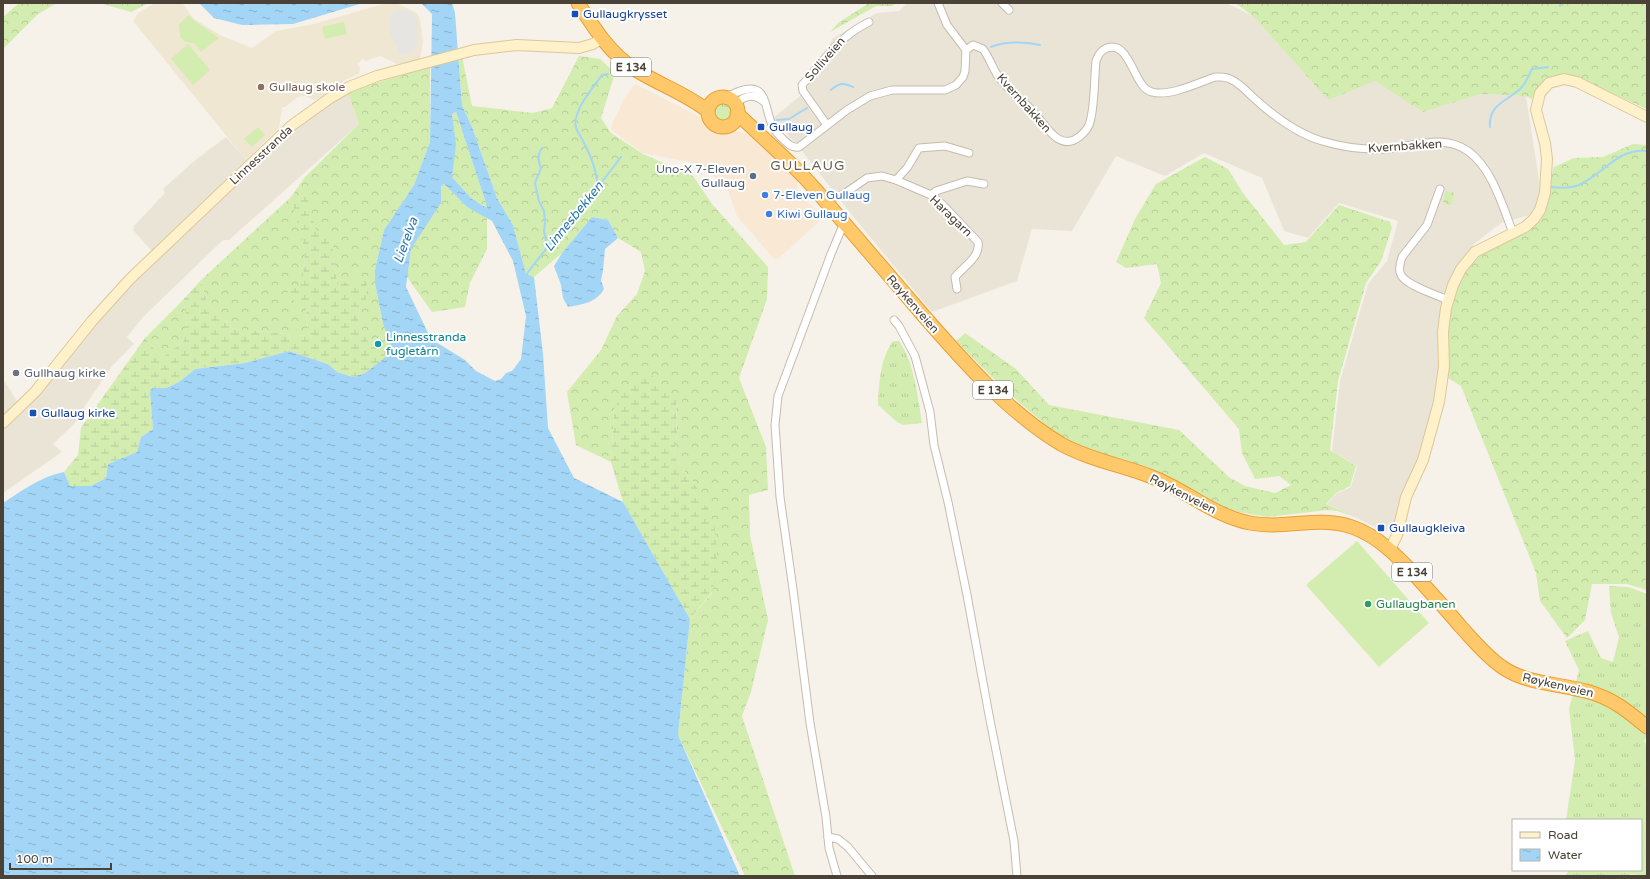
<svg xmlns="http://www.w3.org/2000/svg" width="1650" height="879" font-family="'Varela Round',sans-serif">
<defs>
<pattern id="grass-tufts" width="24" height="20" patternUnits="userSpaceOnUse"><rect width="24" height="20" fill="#d3ecb0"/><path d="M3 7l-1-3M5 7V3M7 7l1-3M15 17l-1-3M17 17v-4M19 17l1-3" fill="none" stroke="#b7cc98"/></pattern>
<pattern id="forest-crowns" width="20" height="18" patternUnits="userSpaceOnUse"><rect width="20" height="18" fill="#d3ecb0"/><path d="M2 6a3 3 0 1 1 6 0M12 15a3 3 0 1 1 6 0" fill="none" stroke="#b7cc98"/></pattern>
<pattern id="wetland-marsh" width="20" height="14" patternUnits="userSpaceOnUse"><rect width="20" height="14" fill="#d3ecb0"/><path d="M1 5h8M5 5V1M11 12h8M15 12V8" fill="none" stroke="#b7cc98"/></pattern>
<pattern id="water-ripples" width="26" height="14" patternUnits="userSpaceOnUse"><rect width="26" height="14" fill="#a3d6f6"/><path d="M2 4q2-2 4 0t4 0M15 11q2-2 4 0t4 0" fill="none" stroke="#87afc8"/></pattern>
</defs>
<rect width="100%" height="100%" fill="#f6f2ea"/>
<!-- residential -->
<g fill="#eae4d7">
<polygon points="907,3 1226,3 1253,16 1328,100 1375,80 1423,112 1481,94 1526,96 1541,193 1534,214 1501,223 1474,244 1457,277 1442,390 1432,427 1391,531 1384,531 1327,504 1336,494 1351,487 1357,466 1332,451 1340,381 1368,284 1387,261 1398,221 1339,203 1308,238 1284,231 1262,178 1204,153 1165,176 1116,156 1072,231 1032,229 1017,281 932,312 852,215 802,151 773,118 799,97 815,77 832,39 877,13 899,11"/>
<polygon points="348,93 359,124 229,240 223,240 144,316 127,337 134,344 112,366 81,412 83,415 53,444 62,452 3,493 3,379 17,401 25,406 115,300 156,260 150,249 133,230 134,226 165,193 163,189 193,162 226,137 253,168 293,128"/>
</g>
<!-- commercial -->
<polygon fill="#f8e8d4" points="635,84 696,115 728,129 754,136 798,179 797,188 799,194 824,217 778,259 774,259 737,216 727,188 700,164 643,153 610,129 625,97"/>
<!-- education -->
<polygon fill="#f0e7d3" points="155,3 182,3 194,19 220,35 252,48 276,31 314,24 383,4 398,4 417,13 420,19 423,42 420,59 397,64 380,56 366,61 363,59 357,64 360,68 359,74 347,79 318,99 314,100 305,96 298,97 285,107 282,107 279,128 246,160 133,21 138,13"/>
<!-- grass -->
<g fill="url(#grass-tufts)">
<circle cx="722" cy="112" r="9"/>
<path d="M 893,341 L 899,341 C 914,362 918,397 922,423 L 903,425 L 897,422 L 878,405 C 879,384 880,359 893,341 Z"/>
<polygon points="1609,586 1628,587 1647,594 1647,735 1644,741 1647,745 1647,876 1630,874 1630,876 1565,876 1569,870 1641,870 1641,820 1566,820 1575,760 1569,709 1579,670 1565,641 1588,631 1601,658 1613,662 1619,637 1611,613"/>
</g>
<!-- forest -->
<g fill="url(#forest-crowns)">
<polygon points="19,3 57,3 38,14 3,49 3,17"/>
<polygon points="99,3 149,3 131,12"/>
<polygon points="869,3 896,3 892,6 876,6 830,32 838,23"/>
<path d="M 1235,3 L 1647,3 L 1647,109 L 1574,76 C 1553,72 1539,79 1532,99 L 1526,96 L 1481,94 L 1423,112 L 1375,81 L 1328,100 L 1253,16 Z"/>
<polygon points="462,56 472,106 533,113 552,108 579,56 600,59 615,73 601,118 611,133 643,154 693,176 712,204 768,267 767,299 739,378 766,447 768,490 749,495 750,535 768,620 751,692 742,716 795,876 745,876 678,735 690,619 712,593 698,489 674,457 677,434 676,400 614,409 611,462 576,445 567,392 601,350 617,316 637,294 645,271 641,252 618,238 608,220 592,217 562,253 534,277 526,275 513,225 497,198 472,127 462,105 458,57"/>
<polygon points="430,67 430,142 414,185 384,230 375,270 375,283 383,324 388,334 369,342 359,327 358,313 366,279 337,285 332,240 304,246 305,265 302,283 306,309 308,336 233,329 207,303 201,280 291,197 305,177 359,124 348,93 376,83"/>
<polygon points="456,112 485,200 488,208 472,199 452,177 452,113"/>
<polygon points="1633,144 1647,145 1647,590 1627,584 1592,584 1585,620 1567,638 1540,601 1536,573 1461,386 1448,378 1446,334 1450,302 1464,270 1479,253 1527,230 1541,220 1554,167 1574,158 1603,157"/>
<polygon points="1205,157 1228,169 1243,193 1284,245 1306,242 1339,205 1390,222 1392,228 1381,261 1366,283 1338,381 1330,450 1356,466 1350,486 1336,493 1326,504 1355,517 1337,511 1327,510 1267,517 1239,512 1226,508 1159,472 1092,451 1070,441 1053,431 1006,391 956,341 965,333 1016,369 1049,405 1179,430 1230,478 1245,486 1275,493 1291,485 1279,476 1255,479 1242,453 1239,429 1144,318 1161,283 1157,264 1126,268 1116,262 1135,219 1156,184"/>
<polygon points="444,184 467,207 487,217 487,249 470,283 465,307 432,312 407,277 411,248 441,203 441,186"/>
<polygon points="1446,191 1453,192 1454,194 1451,205 1443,203"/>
<polygon points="183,300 187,320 184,341 162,358 145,338"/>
</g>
<!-- wetland -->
<g fill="url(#wetland-marsh)">
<polygon points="306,193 316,230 332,240 337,284 367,278 366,303 358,313 359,327 369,342 388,334 392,349 391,354 365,373 353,377 337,372 328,364 289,351 245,363 195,369 179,382 166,388 152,388 150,392 153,429 141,437 137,452 108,464 106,478 91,486 70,486 64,472 78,455 81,428 145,338 162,358 184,341 187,320 183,300 201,280 207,303 233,329 308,336 306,309 285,294 301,283 305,265 304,246 291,197"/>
<polygon points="653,376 676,400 677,434 674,457 698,489 715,528 718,570 712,592 690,619 623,502 611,462 614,409 631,378"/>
</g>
<!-- pitch -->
<g fill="#d3ecb0">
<polygon points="189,15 192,19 219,38 201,52 194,43 186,42 180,37 179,24"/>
<polygon points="344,22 347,34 325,39 322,27"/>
<polygon points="188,44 210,70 193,85 171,59"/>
<polygon points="258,127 265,135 252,147 244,139"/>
<polygon points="1357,541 1429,623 1379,667 1306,585"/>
</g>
<!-- parking -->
<polygon fill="#e7e5e1" points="405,9 411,11 415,15 418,23 417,46 413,51 401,56 389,32 389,22 392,13 397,10"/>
<!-- water -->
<g fill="url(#water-ripples)" fill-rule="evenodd">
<polygon points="199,3 363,3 293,24 242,25 214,18"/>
<path d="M 421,3 L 452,3 L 455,13 L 462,105 L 472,127 L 497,198 L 513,225 L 526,274 L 534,277 L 543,354 L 548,428 L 574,478 L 623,502 L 690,619 L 678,735 L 740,876 L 3,876 L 3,503 C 21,491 42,476 64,472 L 70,486 L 91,486 L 106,478 L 108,464 L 137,452 L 141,437 L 153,429 L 150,392 L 152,388 L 166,388 L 179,382 L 195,369 L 245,363 L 289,351 L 328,364 L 337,372 L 353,377 L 365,373 L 390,354 L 392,349 L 390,341 L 383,324 L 375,283 L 375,270 L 384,230 L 414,185 L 430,142 L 432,14 ZM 456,112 L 485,200 L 487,208 L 472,199 L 452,177 L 456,145 L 452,114 ZM 444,184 L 467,207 L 492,221 L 513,261 L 526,316 L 521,359 L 512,371 L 506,373 L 501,379 L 495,381 L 476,371 L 465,360 L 431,339 L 406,287 L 411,249 L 441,203 L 441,186 Z"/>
<path d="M 592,217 L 608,220 L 618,238 L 605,249 L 603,271 L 601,280 L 604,289 C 596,303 583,304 568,307 L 563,298 L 561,285 L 554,266 L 562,253 Z"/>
</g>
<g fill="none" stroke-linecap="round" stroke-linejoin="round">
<!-- stream -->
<g stroke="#a3d6f6" stroke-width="2">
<polyline points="1560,6 1561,3"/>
<path d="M 991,47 C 1006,41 1024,42 1040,45"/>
<path d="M 831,90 C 839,83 843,82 853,87"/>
<polyline points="777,120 789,119 807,108"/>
<path d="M 1490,127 C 1488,104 1508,101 1521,88 C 1526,83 1529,75 1532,69 L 1548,67"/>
<path d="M 542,148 C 537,155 538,161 541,168 L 535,183 L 539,201 L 544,211 L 545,223 L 544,231 L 547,245"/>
<path d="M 1551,187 C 1560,188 1571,188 1579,185 C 1604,174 1617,148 1647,151"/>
<path d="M 598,188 C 597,173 591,156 584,143 C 580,134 573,128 576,118 C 580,102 593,88 602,75 L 608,74"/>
<path d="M 526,275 C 556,234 591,198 621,157"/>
</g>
<defs>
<g id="street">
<polyline points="938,3 947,25 966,50"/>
<polyline points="1002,3 1009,10"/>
<path d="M 727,97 C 736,92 756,82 763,97 C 768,107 768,118 773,127 C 775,132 779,135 783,139 C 788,144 792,148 799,147 L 847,110 L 870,96 L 892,90 L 945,90 L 956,85 L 963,77 L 965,71 L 966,50 L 973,45 L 983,49 C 989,57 992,67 998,76 C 1006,89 1021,99 1032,110 C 1044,123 1059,153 1079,137 C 1084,133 1087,130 1089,125 C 1095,110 1094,79 1096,61 C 1098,55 1101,50 1107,48 C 1131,40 1133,88 1152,92 C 1169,97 1198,83 1215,77 C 1220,77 1225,76 1230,79 C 1240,83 1248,93 1256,100 C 1275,117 1298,134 1322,141 C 1342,147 1365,150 1386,149 C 1414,147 1442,133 1468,151 C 1492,168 1503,207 1513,233"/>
<path d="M 735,104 C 744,96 753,93 763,101"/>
<path d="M 827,125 L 803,91 L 802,85 C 825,60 838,37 869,22"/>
<polyline points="896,180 907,168 919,148 945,146 969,153"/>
<path d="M 1440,189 L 1427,225 L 1402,257 C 1400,263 1398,270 1401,275 C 1407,286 1437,295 1448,300"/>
<polyline points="931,195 936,191 967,181 984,184"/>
<path d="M 836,197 L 844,194 L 867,178 L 882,176 L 896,180 L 931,195 L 942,204 L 978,242 C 981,257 963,267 955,277 L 957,289"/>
<polyline points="894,320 899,326 915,356 930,412 934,445 948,502 967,595 989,715 1014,841 1017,876"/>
<polyline points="828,837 838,839 848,847 872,876"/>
<polyline points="837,876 829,848 826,817 810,723 793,589 780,497 775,425 778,396 831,254 844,223"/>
</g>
<g id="secondary">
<polyline points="3,423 35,392 92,321 130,279 291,126 330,98 349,87 377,76 474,50 517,45 579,48 593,44 601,39"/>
<polyline points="1390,549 1397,535 1406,497 1423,460 1439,402 1444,366 1443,332 1446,308 1453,285 1461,269 1475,252 1525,227 1534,219 1540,210 1545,193 1547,159 1545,143 1536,110 1540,93 1549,83 1564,79 1577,82 1647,117"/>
</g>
<g id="highway">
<path d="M 578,3 C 594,28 610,54 636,70 C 660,85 685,93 708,111"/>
<circle cx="723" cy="112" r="15"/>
<path d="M 737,113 C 763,139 791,161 815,189 C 851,231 887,273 923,315 C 963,361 1008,412 1061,444 C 1090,460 1122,465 1152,477 C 1186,490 1214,516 1250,523 C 1285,530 1318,515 1352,527 C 1378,536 1397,556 1415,575 C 1430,592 1446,609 1461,627 C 1474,641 1486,656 1502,667 C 1528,685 1559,683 1589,692 C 1612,698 1629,712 1647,727"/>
</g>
</defs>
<!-- street casing -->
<use href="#street" stroke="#c5bcae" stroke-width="9"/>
<!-- secondary casing -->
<use href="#secondary" stroke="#dcc799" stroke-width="12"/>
<!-- highway casing -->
<use href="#highway" stroke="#e99f31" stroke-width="15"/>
<!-- street -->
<use href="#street" stroke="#fff" stroke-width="7"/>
<!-- secondary -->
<use href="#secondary" stroke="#fff1ca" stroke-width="10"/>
<!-- highway -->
<use href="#highway" stroke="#ffc96b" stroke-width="13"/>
</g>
<!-- markers -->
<g fill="#1a4fb4" stroke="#fff" stroke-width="1.5">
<rect x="571" y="10" width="8" height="8" rx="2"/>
<rect x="757" y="123" width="8" height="8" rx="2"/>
<rect x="29" y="409" width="8" height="8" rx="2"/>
<rect x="1377" y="524" width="8" height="8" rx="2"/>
</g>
<circle fill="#8d6e63" stroke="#fff" stroke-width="1.5" cx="261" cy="87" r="4"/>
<circle fill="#5c6f8a" stroke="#fff" stroke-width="1.5" cx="753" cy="176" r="4"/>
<g fill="#3f7fe0" stroke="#fff" stroke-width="1.5">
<circle cx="765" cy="195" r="4"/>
<circle cx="769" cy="214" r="4"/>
</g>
<circle fill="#0f9aa8" stroke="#fff" stroke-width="1.5" cx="378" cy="344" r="4"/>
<circle fill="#6b7280" stroke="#fff" stroke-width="1.5" cx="16" cy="373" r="4"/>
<circle fill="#2e9e5b" stroke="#fff" stroke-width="1.5" cx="1368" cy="604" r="4"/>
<g text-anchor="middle" stroke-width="4" stroke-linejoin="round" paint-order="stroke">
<!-- shield labels -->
<g fill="#fff" stroke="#807b73" stroke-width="1">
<rect x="611" y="58" width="40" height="18" rx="3"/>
<rect x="973" y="381" width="40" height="18" rx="3"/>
<rect x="1392" y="563" width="40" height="18" rx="3"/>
</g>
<g font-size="11" font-weight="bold" fill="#4a4237">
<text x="631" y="71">E 134</text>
<text x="993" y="394">E 134</text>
<text x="1412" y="576">E 134</text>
</g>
<!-- transit labels -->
<g font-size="12" fill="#164399" stroke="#fff" text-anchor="start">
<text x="583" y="18">Gullaugkrysset</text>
<text x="769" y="131">Gullaug</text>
<text x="41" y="417">Gullaug kirke</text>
<text x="1389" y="532">Gullaugkleiva</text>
</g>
<!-- street labels -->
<g font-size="12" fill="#4a4237" stroke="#fff">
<text transform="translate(825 59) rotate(-49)" y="4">Solliveien</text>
<text transform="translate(1024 103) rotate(48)" y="4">Kvernbakken</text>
<text transform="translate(1405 146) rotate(-4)" y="4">Kvernbakken</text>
<text transform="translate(261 155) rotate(-43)" y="4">Linnesstranda</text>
<text transform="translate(951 216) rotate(44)" y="4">Haragarn</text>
<text transform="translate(913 304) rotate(49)" y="4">Røykenveien</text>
<text transform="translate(1183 494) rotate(27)" y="4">Røykenveien</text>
<text transform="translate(1558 685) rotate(13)" y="4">Røykenveien</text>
</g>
<!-- education labels -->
<g font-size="12" fill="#785e54" stroke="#fff" text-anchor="start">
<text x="269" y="91">Gullaug skole</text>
</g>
<!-- service labels -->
<g font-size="12" fill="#4e5e75" stroke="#fff" text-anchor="end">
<text x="745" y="173">Uno-X 7-Eleven<tspan x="745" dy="14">Gullaug</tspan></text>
</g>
<!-- shop labels -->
<g font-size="12" fill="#366cbe" stroke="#fff" text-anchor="start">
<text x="773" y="199">7-Eleven Gullaug</text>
<text x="777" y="218">Kiwi Gullaug</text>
</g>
<!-- culture labels -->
<g font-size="12" fill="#0d838f" stroke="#fff" text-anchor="start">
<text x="386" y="341">Linnesstranda<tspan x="386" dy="14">fugletårn</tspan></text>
</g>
<!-- worship labels -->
<g font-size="12" fill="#5b616d" stroke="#fff" text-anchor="start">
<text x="24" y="377">Gullhaug kirke</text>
</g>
<!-- leisure labels -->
<g font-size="12" fill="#27864d" stroke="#fff" text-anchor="start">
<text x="1376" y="608">Gullaugbanen</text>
</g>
<!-- water labels -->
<g font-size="13" font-style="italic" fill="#2578ae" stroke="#fff">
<text transform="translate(573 216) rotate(-51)" y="5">Linnesbekken</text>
<text transform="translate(405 240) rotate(-70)" y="5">Lierelva</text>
</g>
<!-- quarter labels -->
<g font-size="14" letter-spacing="1" fill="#6e604d" stroke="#fff">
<text x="808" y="170">GULLAUG</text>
</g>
</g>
<!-- border -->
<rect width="1650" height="879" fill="none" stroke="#4a4237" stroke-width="8"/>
<!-- legend -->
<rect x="1512" y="819" width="130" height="52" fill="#ffffff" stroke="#b7b3af"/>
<rect x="1520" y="832" width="20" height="6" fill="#fff1ca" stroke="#b7b3af"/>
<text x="1548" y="839" font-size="12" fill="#4a4237">Road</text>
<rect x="1520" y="849" width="20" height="12" fill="url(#water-ripples)" stroke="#b7b3af"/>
<text x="1548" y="859" font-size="12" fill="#4a4237">Water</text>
<!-- scale -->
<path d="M10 863v6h101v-6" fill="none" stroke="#4a4237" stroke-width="2"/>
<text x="16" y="863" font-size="12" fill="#4a4237" stroke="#ffffff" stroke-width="3" paint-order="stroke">100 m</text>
</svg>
